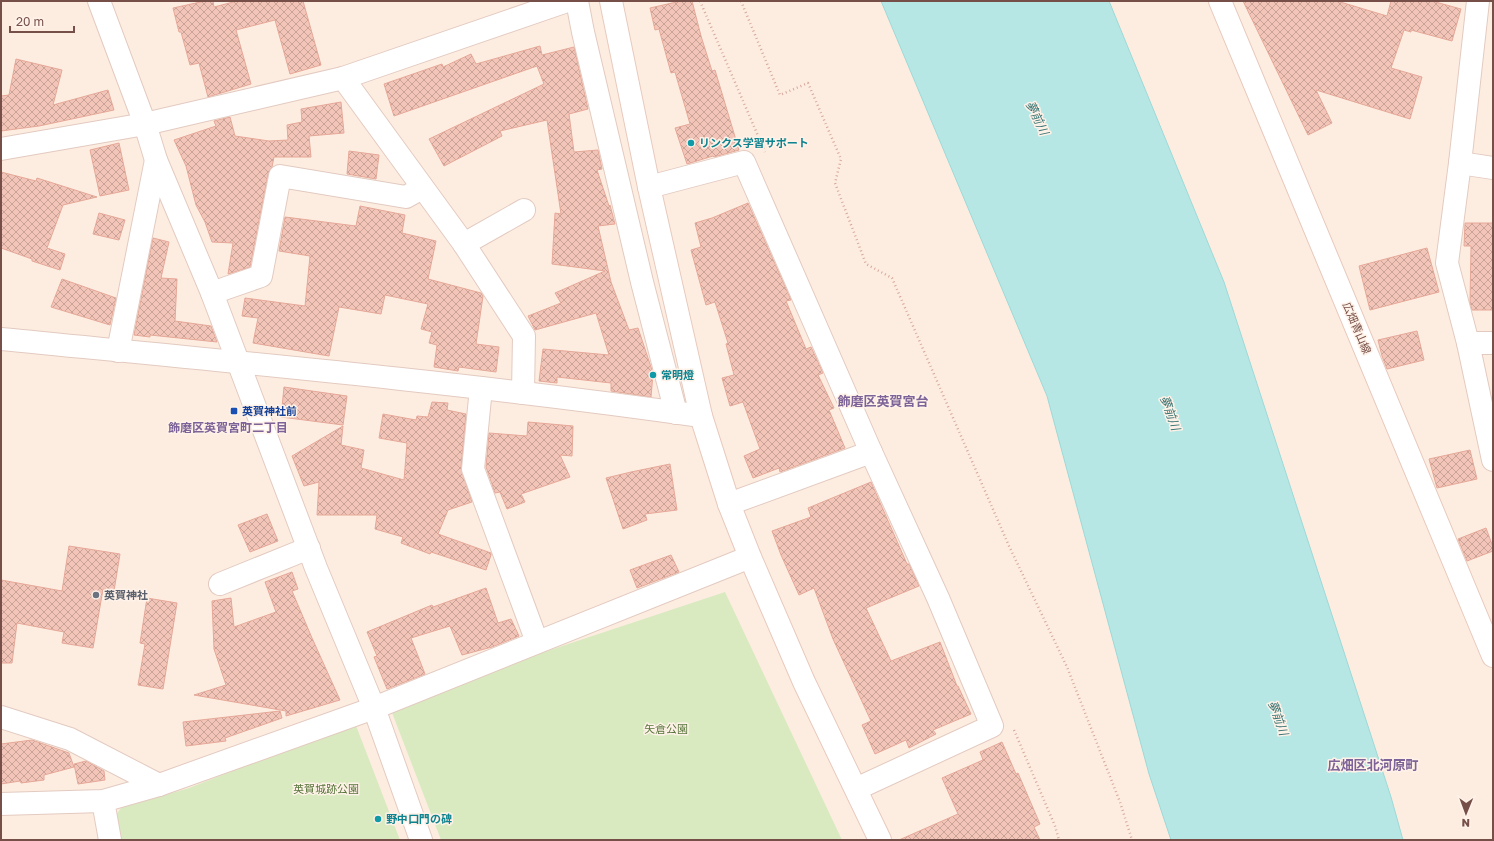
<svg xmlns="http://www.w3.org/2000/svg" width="1494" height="841" font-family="'Golos Text','Noto Sans JP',sans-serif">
<defs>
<pattern id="building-cross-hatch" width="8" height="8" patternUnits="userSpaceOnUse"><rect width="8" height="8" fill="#f3c5b8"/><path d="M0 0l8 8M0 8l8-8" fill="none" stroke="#c9a298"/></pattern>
</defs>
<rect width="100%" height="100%" fill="#fdede1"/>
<!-- green -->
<g fill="#d9eac0">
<polygon points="725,592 842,840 441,840 391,710 544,652"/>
<polygon points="355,723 400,840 119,840 115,816 121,808 189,788"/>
</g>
<!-- water -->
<polygon fill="#b6e7e5" stroke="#9cd9d7" points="881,1 1109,1 1224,282 1391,797 1403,840 1171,840 1149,774 1047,396"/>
<!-- building -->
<g fill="url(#building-cross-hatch)" stroke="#e6a898">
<polygon points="205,1 213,1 214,7 237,1 303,1 321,65 290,74 275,20 236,30 251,84 208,97 199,63 190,65 181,32 179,32 173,8"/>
<polygon points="681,1 692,1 701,36 712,71 715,70 739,150 714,157 713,156 687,164 675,128 690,124 675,72 671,73 659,29 655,30 650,8"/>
<polygon points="1243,1 1337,1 1387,16 1391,1 1432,1 1461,9 1452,41 1411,30 1411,32 1404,30 1391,68 1422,77 1410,119 1316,90 1332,123 1308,135"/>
<polygon points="540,46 542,55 574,47 588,109 569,114 574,152 598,150 602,169 597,170 609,206 610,205 615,224 598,226 611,282 629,330 638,328 651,367 653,374 651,397 611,391 611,383 557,377 557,383 539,381 543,349 609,355 596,313 535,330 528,316 561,303 555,293 605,271 552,264 555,213 561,214 547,120 500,131 502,136 444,166 429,139 544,84 537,66 394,116 384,84 442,64 443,67 471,54 476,64"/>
<polygon points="16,59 62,70 53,105 108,90 114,110 39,126 1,131 1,96 9,95"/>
<polygon points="341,102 344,133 309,136 311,157 274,157 272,167 268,174 250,267 228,274 233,243 212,242 205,222 196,205 186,166 174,140 216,126 214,121 230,117 235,136 269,141 288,140 287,125 302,122 301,109"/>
<polygon points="119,143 129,190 100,196 90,150"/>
<polygon points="349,151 379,155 376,179 347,174"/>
<polygon points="1,172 36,181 37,178 97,197 63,205 47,248 65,254 60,270 32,261 32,259 1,248"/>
<polygon points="748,203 791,300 786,301 806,349 811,347 823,373 818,375 834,408 829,410 845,448 780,472 779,468 753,478 744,456 760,449 743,402 730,406 722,378 734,375 726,344 728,343 715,302 706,305 691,250 701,247 695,223 712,218"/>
<polygon points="360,206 405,215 402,233 436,241 428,279 481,293 483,296 476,344 499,347 496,372 459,367 458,371 434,367 437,345 429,343 432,332 421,329 428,304 385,295 381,314 339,307 329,356 253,343 258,318 242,316 245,298 305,306 310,256 279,251 285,217 356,226"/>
<polygon points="99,213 125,220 119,240 93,234"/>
<polygon points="1465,223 1493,223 1493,310 1472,310 1470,303 1471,246 1464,246"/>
<polygon points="153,238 169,242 161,278 177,279 175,321 211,326 217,342 150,335 150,337 134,335"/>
<polygon points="1427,248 1439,292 1370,310 1359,266"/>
<polygon points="62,279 116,298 110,325 51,307"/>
<polygon points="1417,331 1424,360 1387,369 1382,356 1378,340"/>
<polygon points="284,387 347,396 343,425 281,417"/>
<polygon points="432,402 448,403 447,410 466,414 461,468 472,502 448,510 438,534 491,553 491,555 486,570 431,552 430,554 401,543 403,537 375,529 377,515 317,515 319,482 304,486 292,456 343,426 341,445 364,450 361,468 404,480 407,443 379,438 383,414 416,420 417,416 428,417"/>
<polygon points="528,422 573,426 572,456 560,455 570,477 521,494 525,502 507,509 500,492 495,493 486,467 489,433 527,436"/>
<polygon points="1470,450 1477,479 1437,488 1429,459"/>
<polygon points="670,464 677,510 645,514 647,520 623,529 606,478 631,472"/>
<polygon points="871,482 907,564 909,564 919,586 866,608 891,661 940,642 957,686 958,686 971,714 933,730 936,734 909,748 906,740 875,754 862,725 871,721 833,639 814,588 799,595 781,555 772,531 811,517 808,508"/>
<polygon points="267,514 278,541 250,552 238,525"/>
<polygon points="1486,528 1493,547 1493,551 1467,561 1458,539"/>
<polygon points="69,546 120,554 114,591 103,589 93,648 62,643 64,632 17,623 12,663 1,663 1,580 62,591"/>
<polygon points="671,555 679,572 637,588 630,570"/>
<polygon points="292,572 298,589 292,591 312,638 340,700 286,716 286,711 194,695 226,685 214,649 212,601 231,598 234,627 276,612 265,582"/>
<polygon points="486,588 498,623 511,619 519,636 492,647 462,655 450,626 411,638 425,674 387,689 374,657 377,656 367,632 432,605 433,607"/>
<polygon points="147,598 177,603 163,689 138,685 145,644 140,643"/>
<polygon points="280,711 282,718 225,738 226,741 186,746 183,722"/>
<polygon points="32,740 69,753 74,767 44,775 44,780 21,783 20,781 1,784 1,744"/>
<polygon points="1002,742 1016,774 1018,773 1040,824 1034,827 1040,840 899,840 958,814 942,778 983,760 980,752"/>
<polygon points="86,761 104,771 105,780 78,784 74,764"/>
</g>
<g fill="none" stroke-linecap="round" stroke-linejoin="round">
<defs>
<g id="street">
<polyline points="99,1 145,124 156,160 212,293 316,568 374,708 421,840"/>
<polyline points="577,1 583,32 642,282 676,413"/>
<polyline points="1478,1 1460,163 1447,263 1468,343 1493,460"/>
<polyline points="343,78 464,244 524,336 523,393"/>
<polyline points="1,149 145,124 343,78 567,1"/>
<polyline points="1460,163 1493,168"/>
<polyline points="649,187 744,162 871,452 938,598 992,726 856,789"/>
<polyline points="464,244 524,210"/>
<polyline points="212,293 261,276 280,176 406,197 422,188"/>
<path d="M 1,339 C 235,362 469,383 701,416"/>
<polyline points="1468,343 1493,343"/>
<polyline points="118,351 156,160"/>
<polyline points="481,388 473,469 537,642"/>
<polyline points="729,504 871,452"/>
<polyline points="220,584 309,548"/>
<polyline points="1,717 70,739 159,785"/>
<polyline points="103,801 110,840"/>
<polyline points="1,804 103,801 159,785 374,708 750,557"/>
</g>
<g id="secondary">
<polyline points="611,1 649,187 701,416 729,504 750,557 804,682 880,840"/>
<polyline points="1220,1 1493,656"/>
</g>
</defs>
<!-- street casing -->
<use href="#street" stroke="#e3cac0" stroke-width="24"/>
<!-- secondary casing -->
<use href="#secondary" stroke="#e8c9bd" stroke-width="24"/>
<!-- path -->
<g stroke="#d7a89c" stroke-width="2.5" stroke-dasharray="1 3" stroke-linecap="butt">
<polyline points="700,1 765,152"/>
<polyline points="741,1 780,95 808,83 841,159 835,183 866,264 892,278 1009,546 1067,667 1120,802 1132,840"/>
<polyline points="1014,730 1055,826 1059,840"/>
</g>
<!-- street -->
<use href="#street" stroke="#fff" stroke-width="22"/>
<!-- secondary -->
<use href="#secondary" stroke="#fff" stroke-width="22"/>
</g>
<!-- markers -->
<g fill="#0f9aa8" stroke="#fff2e8" stroke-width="1.5">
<circle cx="691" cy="143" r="4"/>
<circle cx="653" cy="375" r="4"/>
<circle cx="378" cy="819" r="4"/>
</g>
<rect fill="#1a4fb4" stroke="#fff2e8" stroke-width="1.5" x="230" y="407" width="8" height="8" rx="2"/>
<circle fill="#6b7280" stroke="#fff2e8" stroke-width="1.5" cx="96" cy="595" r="4"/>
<g text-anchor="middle" stroke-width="3" stroke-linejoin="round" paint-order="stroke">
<!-- culture labels -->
<g font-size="11" font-weight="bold" fill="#0d838f" stroke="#fff2e8" text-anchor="start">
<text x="699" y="147">リンクス学習サポート</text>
<text x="661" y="379">常明燈</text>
<text x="386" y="823">野中口門の碑</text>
</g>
<!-- street labels -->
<g font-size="11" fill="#754f48" stroke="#fff2e8">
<text transform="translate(1357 328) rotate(67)" y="4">広畑青山線</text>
</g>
<!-- transit labels -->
<g font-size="11" font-weight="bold" fill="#164399" stroke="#fff2e8" text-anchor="start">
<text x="242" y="415">英賀神社前</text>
</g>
<!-- worship labels -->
<g font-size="11" font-weight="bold" fill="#5b616d" stroke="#fff2e8" text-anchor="start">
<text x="104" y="599">英賀神社</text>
</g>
<!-- park labels -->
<g font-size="11" fill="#58753c" stroke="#fff2e8">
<text x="666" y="733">矢倉公園</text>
<text x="326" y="793">英賀城跡公園</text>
</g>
<!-- water labels -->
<g font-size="12" font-style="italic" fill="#387473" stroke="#fff2e8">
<text transform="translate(1037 118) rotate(64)" y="4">夢前川</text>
<text transform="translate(1170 413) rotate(70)" y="4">夢前川</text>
<text transform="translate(1278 718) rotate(70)" y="4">夢前川</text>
</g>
<!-- neighbourhood labels -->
<g font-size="12" font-weight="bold" fill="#7d6398" stroke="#fff2e8">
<text x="228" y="432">飾磨区英賀宮町二丁目</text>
</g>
<!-- quarter labels -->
<g font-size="13" font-weight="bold" fill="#7d6398" stroke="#fff2e8">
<text x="883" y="406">飾磨区英賀宮台</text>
<text x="1373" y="770">広畑区北河原町</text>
</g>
</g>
<!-- border -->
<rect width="1494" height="841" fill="none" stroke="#754f48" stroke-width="4"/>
<!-- north arrow -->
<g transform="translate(1466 813) rotate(181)" stroke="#fff2e8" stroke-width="3" paint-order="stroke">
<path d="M0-3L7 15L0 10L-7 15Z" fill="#754f48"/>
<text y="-6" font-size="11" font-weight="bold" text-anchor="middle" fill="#754f48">N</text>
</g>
<!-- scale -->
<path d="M10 26v6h64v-6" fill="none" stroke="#754f48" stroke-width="2"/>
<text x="16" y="26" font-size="12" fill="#754f48" stroke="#fff2e8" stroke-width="3" paint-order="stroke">20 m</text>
</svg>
